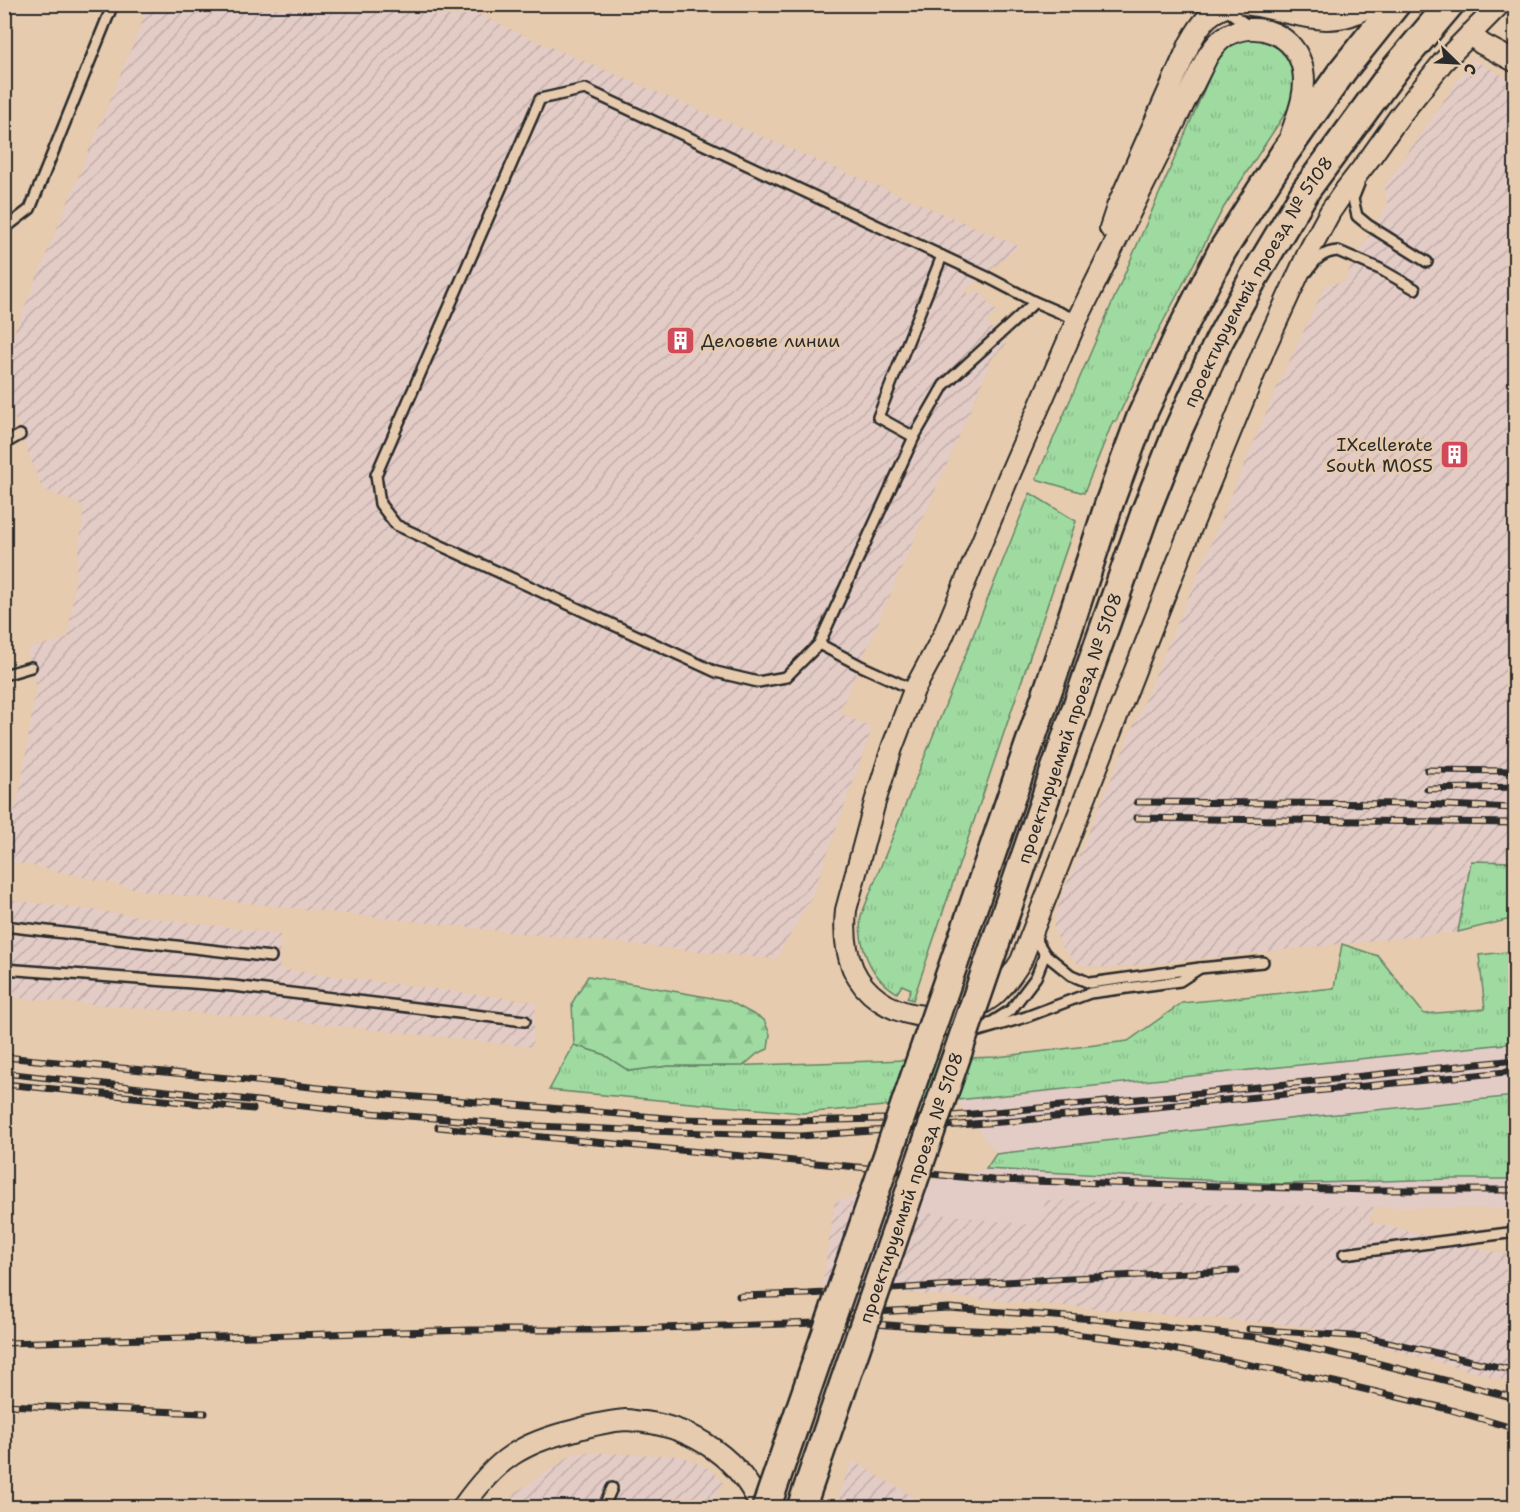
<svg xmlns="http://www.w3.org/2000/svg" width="1520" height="1512" font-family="'Shantell Sans',sans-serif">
<defs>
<pattern id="industrial-furrows" width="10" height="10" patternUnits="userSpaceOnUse" patternTransform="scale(1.5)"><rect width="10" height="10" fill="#e3cbc6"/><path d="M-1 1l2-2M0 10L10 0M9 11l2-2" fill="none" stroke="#c3aeaa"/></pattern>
<pattern id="grass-tufts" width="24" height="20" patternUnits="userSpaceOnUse" patternTransform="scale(1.5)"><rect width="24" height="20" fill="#9fdba1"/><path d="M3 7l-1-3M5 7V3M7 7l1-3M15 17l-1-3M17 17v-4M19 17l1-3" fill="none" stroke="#89bc8b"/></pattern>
<pattern id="forest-firs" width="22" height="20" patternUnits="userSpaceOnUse" patternTransform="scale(1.5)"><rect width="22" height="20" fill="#9fdba1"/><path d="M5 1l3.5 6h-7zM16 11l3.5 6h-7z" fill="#89bc8b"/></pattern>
</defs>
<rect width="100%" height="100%" fill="#e6cbae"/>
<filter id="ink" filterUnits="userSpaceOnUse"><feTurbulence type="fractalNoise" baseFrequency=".0167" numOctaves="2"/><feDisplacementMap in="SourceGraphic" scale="12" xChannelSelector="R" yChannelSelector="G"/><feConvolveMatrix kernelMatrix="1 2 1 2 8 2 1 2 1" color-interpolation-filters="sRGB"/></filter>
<g filter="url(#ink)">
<!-- built -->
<g fill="#e3cbc6">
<polygon points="1515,1043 1515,1096 1297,1118 996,1154 957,1100"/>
<polygon points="986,1169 1282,1184 1449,1179 1516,1179 1515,1209 1374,1207 1046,1200 1039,1226 835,1201"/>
</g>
<!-- industrial -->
<g fill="url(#industrial-furrows)">
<polygon points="149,5 459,5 532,39 1019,246 966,290 970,296 978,290 997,312 986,322 1006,345 993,357 839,713 872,728 812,897 776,959 519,933 151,892 5,860 5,840 20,791 36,687 27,649 68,638 84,507 42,488 5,394 5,355"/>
<polygon points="1472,59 1515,82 1515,862 1471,861 1458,932 1109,968 1080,965 1063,948 1053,929 1059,902 1278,385 1326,284 1345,282 1350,269 1387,204 1384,187"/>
<polygon points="5,899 280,934 279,969 536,1002 532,1047 276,1019 5,997"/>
<polygon points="1046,1200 1374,1207 1369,1221 1515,1257 1515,1383 1306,1326 822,1286 835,1201 1038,1226"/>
<polygon points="583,1452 681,1456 712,1470 723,1482 711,1507 510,1508 515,1493 573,1454"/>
<polygon points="852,1460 930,1507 835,1507"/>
</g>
<!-- grass -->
<g fill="url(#grass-tufts)" stroke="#658366" stroke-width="1.5">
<polygon points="1244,37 1266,37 1281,44 1297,67 1294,100 1224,207 1156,335 1116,421 1113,421 1084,493 1036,479 1214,67 1209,64 1217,52"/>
<path d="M 1030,493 L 1076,521 L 913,1000 L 907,998 L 911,989 L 902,985 L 897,993 C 891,989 884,984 879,978 C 865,962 858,936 861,916 Z"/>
<polygon points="1471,861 1515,862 1515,918 1458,932"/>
<polygon points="1342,944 1378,956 1424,1014 1485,1009 1479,955 1515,951 1515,1043 957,1100 802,1113 549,1090 574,1045 603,1054 629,1071 668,1066 726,1066 997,1057 1128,1041 1182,1003 1334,988"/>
<polygon points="1515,1096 1515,1179 1449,1179 1282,1184 986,1169 996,1154 1297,1118"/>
</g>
<!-- forest -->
<polygon fill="url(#forest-firs)" stroke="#658366" stroke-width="1.5" points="588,976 729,1001 764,1020 770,1034 768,1049 757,1054 743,1066 668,1066 629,1071 603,1054 574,1045 572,1003"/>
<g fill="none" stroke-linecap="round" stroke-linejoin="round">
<defs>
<g id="lane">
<polyline points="1225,9 1250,27"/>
<polyline points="1359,184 1353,199 1357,216 1368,225 1427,262"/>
<polyline points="4,229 30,209 113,4"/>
<path d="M 1308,271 C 1316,259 1323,252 1338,251 L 1380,269 L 1415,289"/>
<polyline points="1035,302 944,385 914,437 819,644 786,677 758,682 716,672 396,525 380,504 376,475 540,99 585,89 987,277 1035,302 1077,320"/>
<polyline points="914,437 878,417 942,256"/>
<polyline points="4,444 20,435"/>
<polyline points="819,644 859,665 914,690"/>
<polyline points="4,675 31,667"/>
<polyline points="4,926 271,957"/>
<polyline points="1035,934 1037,941 1045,954 1071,975 1090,983 1200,968 1263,962"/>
<polyline points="4,969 233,986 525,1021"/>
<polyline points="986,1026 1011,1010 1036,977 1045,954"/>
<polyline points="934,1027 952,1031 979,1031 1026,1017 1090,993 1180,981 1200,968"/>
<polyline points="1344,1254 1516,1232"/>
<polyline points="603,1508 612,1488"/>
<polyline points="962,1508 963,1507"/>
</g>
<g id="street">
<path d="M 1245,4 C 1288,9 1332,35 1371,4"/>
<polyline points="1470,34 1482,44 1516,62"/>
<path d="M 1291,134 C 1298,114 1307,92 1303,70 C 1296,34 1257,19 1226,36 C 1218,41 1212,49 1207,57 L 1077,320 L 1009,476 L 943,636 L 914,690 L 892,748 L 875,802 L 846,910 C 844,930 845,950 853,969 C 877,1021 949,1030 992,997 C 1004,987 1013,974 1021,961 L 1185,543 L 1266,345 L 1309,251 L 1330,212 L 1343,193 L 1370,158 L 1399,117 L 1443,62 L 1500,4"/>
<path d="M 1110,228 L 1117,207 L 1190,43 C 1202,21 1210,10 1236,4"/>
<path d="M 462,1508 C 476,1488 492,1468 512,1455 C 530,1443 551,1436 572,1431 C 589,1426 608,1421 626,1420 C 632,1420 638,1422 644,1422 C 694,1428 741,1460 761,1508"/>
</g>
<g id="secondary">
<polyline points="1110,501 1141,417 1180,333 1222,251 1284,154 1343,70 1396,4"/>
<path id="s1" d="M 1145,513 L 1178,430 L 1219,341 L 1254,277 L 1306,190 L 1395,69 L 1450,4"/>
</g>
</defs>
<!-- lane casing -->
<use href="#lane" stroke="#2b2b2b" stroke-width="14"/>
<!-- street casing -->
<use href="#street" stroke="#2b2b2b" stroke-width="24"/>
<!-- secondary casing -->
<use href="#secondary" stroke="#2b2b2b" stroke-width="32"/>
<!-- lane -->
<use href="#lane" stroke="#e6cbae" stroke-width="9"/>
<!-- street -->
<use href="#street" stroke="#e6cbae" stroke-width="20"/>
<!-- secondary -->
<use href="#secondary" stroke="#e6cbae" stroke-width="27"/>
<defs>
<g id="rail">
<polyline points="1427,770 1516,771"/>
<polyline points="1427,789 1516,787"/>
<polyline points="1137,802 1419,804 1516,808"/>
<polyline points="1136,818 1516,823"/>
<polyline points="4,1057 228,1078 356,1092 538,1107 678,1119 791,1121 929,1118 1182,1095 1516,1060"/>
<polyline points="4,1073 357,1112 536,1126 676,1132 800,1136 1015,1121 1516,1071"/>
<polyline points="4,1084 253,1109"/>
<polyline points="438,1127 993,1180 1371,1190 1516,1190"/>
<polyline points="739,1296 808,1294 1070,1278 1237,1271"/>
<polyline points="838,1314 949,1308 1094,1319 1263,1338 1364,1360 1516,1398"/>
<polyline points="1249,1329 1366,1337 1516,1371"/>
<polyline points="4,1343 471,1330 596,1330 847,1322 943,1329 1066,1333 1138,1342 1334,1382 1448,1409 1516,1429"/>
<polyline points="4,1405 205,1413"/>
</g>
</defs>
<!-- rail casing -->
<use href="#rail" stroke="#2b2b2b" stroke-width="7"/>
<!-- rail -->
<use href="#rail" stroke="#e6cbae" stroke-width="4.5" stroke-dasharray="14" stroke-linecap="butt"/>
<defs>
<g id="secondary-bridge">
<polyline points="766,1508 1056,667 1110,501"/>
<path id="s2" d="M 801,1508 L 1088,674 L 1145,513"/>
</g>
</defs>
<!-- secondary-bridge casing -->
<use href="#secondary-bridge" stroke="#2b2b2b" stroke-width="32" stroke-linecap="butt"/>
<!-- secondary-bridge -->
<use href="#secondary-bridge" stroke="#e6cbae" stroke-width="27"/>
</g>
</g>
<!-- icons -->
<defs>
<symbol id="building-square" viewBox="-11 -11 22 22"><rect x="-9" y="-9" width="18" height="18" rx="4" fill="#d1495b" stroke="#e6cbae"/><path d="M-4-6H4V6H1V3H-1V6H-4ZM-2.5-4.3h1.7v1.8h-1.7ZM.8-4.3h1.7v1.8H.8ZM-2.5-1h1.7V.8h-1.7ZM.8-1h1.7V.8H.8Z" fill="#fff"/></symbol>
</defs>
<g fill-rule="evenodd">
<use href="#building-square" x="664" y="324" width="33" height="33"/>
<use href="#building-square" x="1438" y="438" width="33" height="33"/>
</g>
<g text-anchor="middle" stroke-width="5" stroke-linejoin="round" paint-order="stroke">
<!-- street labels -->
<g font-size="18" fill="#2b2b2b" stroke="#e6cbae">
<text dy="6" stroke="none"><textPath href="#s1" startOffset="258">проектируемый проезд № 5108</textPath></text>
<text dy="6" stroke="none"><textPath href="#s2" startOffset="825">проектируемый проезд № 5108</textPath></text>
<text dy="6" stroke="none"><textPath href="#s2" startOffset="339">проектируемый проезд № 5108</textPath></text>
</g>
<!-- poi labels -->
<g font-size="18" fill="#2b2b2b" stroke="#e6cbae" text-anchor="start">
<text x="701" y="347">Деловые линии</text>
<text x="1433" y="451" text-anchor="end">IXcellerate<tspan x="1433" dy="21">South MOS5</tspan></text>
</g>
</g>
<!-- margin -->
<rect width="1520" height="1512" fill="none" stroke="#e6cbae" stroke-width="24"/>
<rect x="12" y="12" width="1496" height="1488" fill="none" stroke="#2b2b2b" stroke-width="2" filter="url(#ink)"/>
<!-- north arrow -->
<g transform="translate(1457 63) rotate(114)" stroke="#e6cbae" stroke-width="4.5" paint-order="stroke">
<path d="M0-4.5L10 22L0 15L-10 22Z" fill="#2b2b2b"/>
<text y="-9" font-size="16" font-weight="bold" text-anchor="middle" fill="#2b2b2b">С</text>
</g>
</svg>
